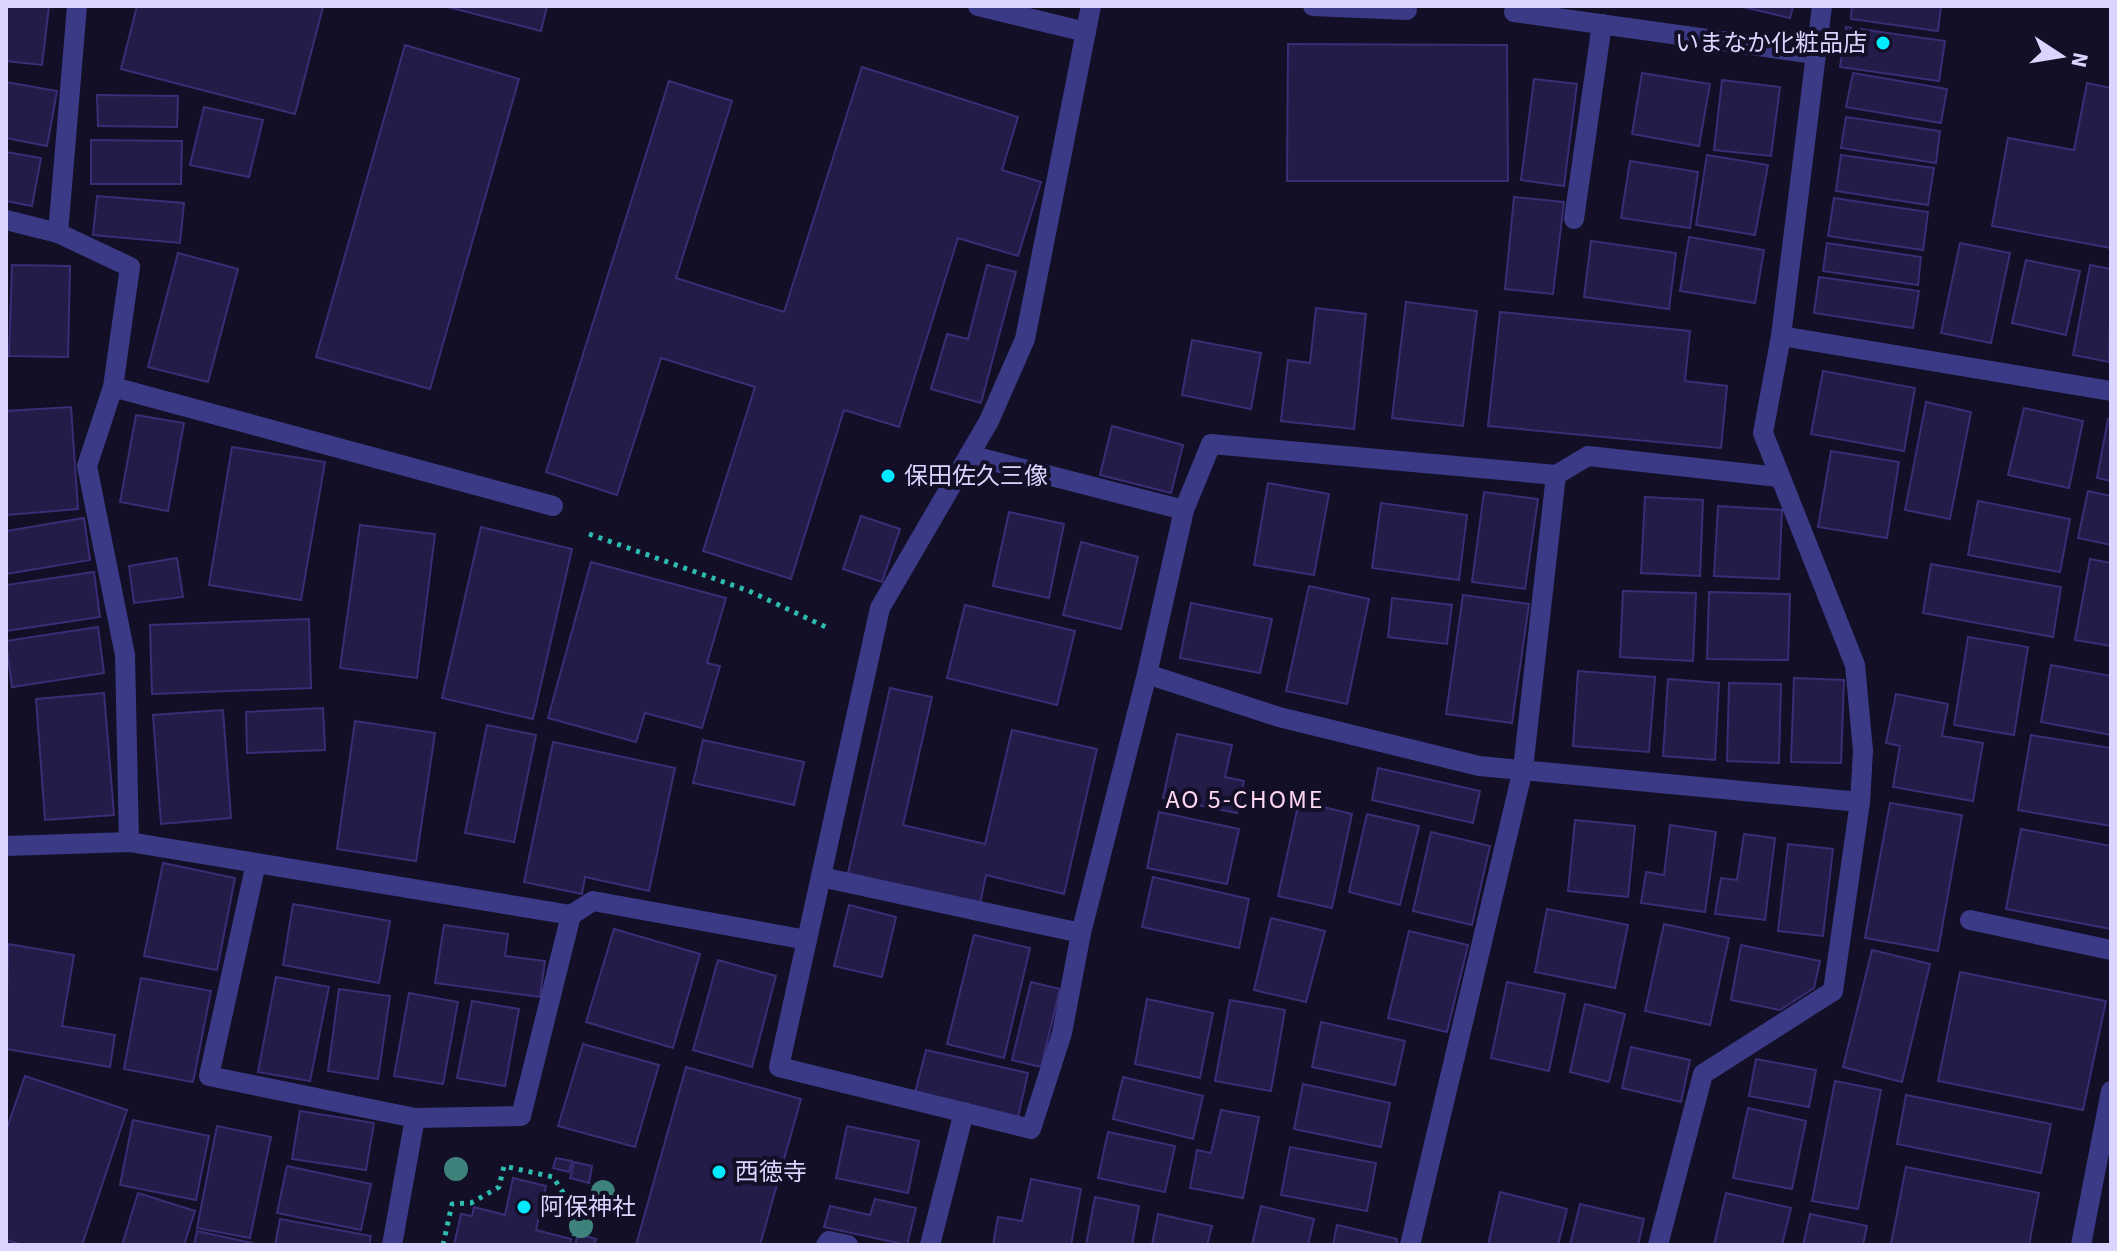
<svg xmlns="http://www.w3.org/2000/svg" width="2117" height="1251" font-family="'Source Sans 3','Noto Sans JP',sans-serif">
<rect width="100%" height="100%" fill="#130f27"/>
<!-- building -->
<g fill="#231b48" stroke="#3a2d75" stroke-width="2">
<polygon points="6,6 49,6 42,65 6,61"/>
<polygon points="137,6 323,7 295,114 121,69"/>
<polygon points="444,6 547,6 541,31"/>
<polygon points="1739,6 1793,6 1790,18"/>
<polygon points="1852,6 1941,6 1938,31 1851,19"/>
<polygon points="1846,27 1945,41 1939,81 1840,67"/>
<polygon points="1288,44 1507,45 1508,181 1287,181"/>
<polygon points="405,45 519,79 430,389 316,357"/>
<polygon points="862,67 1018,117 1002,170 1041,182 1018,256 958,238 899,427 844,410 791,579 703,551 755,387 661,358 617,495 546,472 669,81 732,101 676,278 784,312"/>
<polygon points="1642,73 1710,84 1699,146 1632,134"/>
<polygon points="1853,73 1947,89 1941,123 1846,107"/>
<polygon points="1534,79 1577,84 1564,186 1521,180"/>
<polygon points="1722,80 1780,87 1771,156 1714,150"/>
<polygon points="6,82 57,91 47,146 6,138"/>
<polygon points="2087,83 2111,88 2111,248 1992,226 2008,138 2074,150"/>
<polygon points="97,95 178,96 177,127 98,126"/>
<polygon points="204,107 263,120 249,177 190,165"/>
<polygon points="1846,117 1940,131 1936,163 1841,148"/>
<polygon points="91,140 182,141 181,184 91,184"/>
<polygon points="6,152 41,158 32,206 6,201"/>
<polygon points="1707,155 1768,165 1755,235 1696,225"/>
<polygon points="1841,155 1934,168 1928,205 1836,191"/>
<polygon points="1630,161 1698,172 1690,228 1621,218"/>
<polygon points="97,196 184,203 180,243 93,235"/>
<polygon points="1514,197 1564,202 1553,294 1505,289"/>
<polygon points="1834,198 1928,212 1923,250 1828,236"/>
<polygon points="1689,237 1764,250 1755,303 1680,291"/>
<polygon points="1591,241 1676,253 1669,309 1584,297"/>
<polygon points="1827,243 1921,257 1918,285 1823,271"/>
<polygon points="1960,243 2010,253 1991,343 1941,333"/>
<polygon points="178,253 238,269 208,382 148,367"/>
<polygon points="2026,260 2080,271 2066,335 2012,323"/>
<polygon points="12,265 70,266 68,357 9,356"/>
<polygon points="987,265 1016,272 981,403 931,389 947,334 968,339"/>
<polygon points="2090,265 2111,269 2109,362 2073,355"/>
<polygon points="1819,277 1919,291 1913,328 1814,313"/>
<polygon points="1406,302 1477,311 1463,426 1392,418"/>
<polygon points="1316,308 1366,314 1354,429 1281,421 1288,360 1310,363"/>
<polygon points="1500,312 1690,331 1685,381 1727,386 1721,448 1488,426"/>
<polygon points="1192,340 1261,353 1251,409 1182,395"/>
<polygon points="1823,371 1915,388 1904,451 1811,434"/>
<polygon points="1926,402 1971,412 1950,519 1905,510"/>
<polygon points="71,407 78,509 7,515 6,411"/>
<polygon points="2024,408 2083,421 2069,488 2008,475"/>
<polygon points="136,415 184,423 168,511 120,502"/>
<polygon points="2108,419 2111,420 2111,481 2097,478"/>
<polygon points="1112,426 1183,445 1171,493 1100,475"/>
<polygon points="232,447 325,462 301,600 209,585"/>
<polygon points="1831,451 1899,462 1887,538 1818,527"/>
<polygon points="1268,483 1329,494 1314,575 1254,565"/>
<polygon points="2088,491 2111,496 2111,545 2078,538"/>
<polygon points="1484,492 1538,499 1525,589 1472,582"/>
<polygon points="1645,497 1703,500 1700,576 1641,573"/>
<polygon points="1978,501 2070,519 2060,572 1968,555"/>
<polygon points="1381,503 1467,515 1459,580 1372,568"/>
<polygon points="1718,506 1782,510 1779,579 1714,576"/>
<polygon points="1009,512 1064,524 1049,598 993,586"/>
<polygon points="861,516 900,529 882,582 843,569"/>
<polygon points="84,518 90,560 6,574 6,531"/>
<polygon points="360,525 435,534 417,678 340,668"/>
<polygon points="481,527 572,549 533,719 442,698"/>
<polygon points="1081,542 1138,557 1121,629 1063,615"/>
<polygon points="177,558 183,597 134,603 129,566"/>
<polygon points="2090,559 2111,563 2111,646 2075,640"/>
<polygon points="591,562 726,598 707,663 720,666 702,728 645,713 636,742 548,718"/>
<polygon points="1931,564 2061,587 2053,637 1923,613"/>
<polygon points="94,572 100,617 6,631 6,585"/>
<polygon points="1309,586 1369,599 1347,704 1286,691"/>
<polygon points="1623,591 1696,593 1693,661 1620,657"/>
<polygon points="1709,592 1790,594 1788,660 1707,659"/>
<polygon points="1463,595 1529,604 1512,723 1446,714"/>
<polygon points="1392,598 1452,605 1447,644 1388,637"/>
<polygon points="1191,603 1272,619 1260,673 1180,658"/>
<polygon points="965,605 1075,631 1057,705 947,678"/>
<polygon points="309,619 311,688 152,694 150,625"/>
<polygon points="98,627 104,673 12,687 6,641"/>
<polygon points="1968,637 2028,647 2014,735 1954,725"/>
<polygon points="2051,665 2111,676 2111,735 2041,722"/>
<polygon points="1578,671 1655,677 1649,752 1573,746"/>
<polygon points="1794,678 1844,680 1841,763 1791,762"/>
<polygon points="1668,679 1719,683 1715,760 1663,756"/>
<polygon points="1729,683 1781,684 1779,763 1727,761"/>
<polygon points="890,688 932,697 903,825 985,844 1012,730 1097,749 1064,894 986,875 980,904 848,873"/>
<polygon points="104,693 114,815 45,820 36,699"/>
<polygon points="1896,694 1948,704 1942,736 1983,743 1973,801 1893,787 1900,746 1886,743"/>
<polygon points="323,708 325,750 247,753 246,712"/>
<polygon points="223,710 231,818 161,824 153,715"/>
<polygon points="355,721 435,733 416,861 337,849"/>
<polygon points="487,725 536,735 514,842 465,833"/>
<polygon points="1177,734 1232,745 1225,777 1244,781 1237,813 1163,798"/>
<polygon points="2031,735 2111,748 2111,826 2018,810"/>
<polygon points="703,740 804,762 794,805 693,783"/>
<polygon points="553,742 675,768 649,891 585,877 582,894 524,882"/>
<polygon points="1378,768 1480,791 1473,823 1372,800"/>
<polygon points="1299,801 1352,814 1332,908 1278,896"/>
<polygon points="1890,803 1962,815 1938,951 1865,938"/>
<polygon points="1159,812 1239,829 1227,884 1147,868"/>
<polygon points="1367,814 1419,826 1400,905 1349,892"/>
<polygon points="1575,820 1635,826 1628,897 1568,891"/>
<polygon points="1670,825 1716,832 1705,912 1641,903 1646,872 1664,875"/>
<polygon points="2021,829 2111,846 2111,929 2006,909"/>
<polygon points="1431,832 1490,846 1472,925 1413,911"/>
<polygon points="1744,834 1775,838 1765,920 1715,914 1721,878 1737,880"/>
<polygon points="1788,844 1833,849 1823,936 1778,931"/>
<polygon points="163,863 235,878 217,970 144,956"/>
<polygon points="1153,877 1249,899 1239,948 1142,927"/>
<polygon points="293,904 390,921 379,983 283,965"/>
<polygon points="849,905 896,917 882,977 834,966"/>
<polygon points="1547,909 1628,925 1615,988 1535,972"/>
<polygon points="1271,918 1325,931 1306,1002 1254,990"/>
<polygon points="1664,924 1729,938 1710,1025 1645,1011"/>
<polygon points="444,925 508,934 505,956 545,961 540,997 435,983"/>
<polygon points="614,929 700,954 673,1048 586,1022"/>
<polygon points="1409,931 1468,945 1447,1032 1388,1018"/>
<polygon points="974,935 1030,948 1004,1058 947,1044"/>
<polygon points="8,944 74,955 62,1026 115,1035 110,1067 6,1049"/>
<polygon points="1741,945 1820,961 1814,988 1780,1010 1731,1000"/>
<polygon points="1872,950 1930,964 1902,1082 1843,1067"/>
<polygon points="718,960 776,976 752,1067 693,1050"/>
<polygon points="1960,972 2106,1001 2083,1110 1938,1081"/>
<polygon points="276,977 329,987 310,1081 258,1072"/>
<polygon points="141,978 211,991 193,1082 124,1069"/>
<polygon points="1031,982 1060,989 1041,1067 1012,1060"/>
<polygon points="1507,982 1565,994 1549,1071 1491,1058"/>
<polygon points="339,989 390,996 378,1079 328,1071"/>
<polygon points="409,993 458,1002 443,1084 394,1076"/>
<polygon points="1147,999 1213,1013 1200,1078 1135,1064"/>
<polygon points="1230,1000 1285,1010 1271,1091 1215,1081"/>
<polygon points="472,1001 519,1009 505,1086 457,1078"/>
<polygon points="1585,1004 1625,1014 1609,1082 1570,1072"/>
<polygon points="1321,1022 1405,1041 1395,1085 1312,1067"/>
<polygon points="583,1044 659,1065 635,1147 558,1126"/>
<polygon points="1631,1047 1690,1060 1681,1102 1622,1088"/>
<polygon points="926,1050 1028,1073 1018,1117 915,1093"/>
<polygon points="1756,1059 1816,1070 1809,1107 1749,1096"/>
<polygon points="686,1067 801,1099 760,1245 636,1245"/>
<polygon points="25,1076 127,1110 82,1245 23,1245 6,1240 6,1131"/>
<polygon points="1123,1077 1203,1096 1193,1139 1113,1119"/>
<polygon points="1835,1081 1881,1090 1858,1209 1812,1201"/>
<polygon points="1303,1084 1390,1103 1381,1147 1294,1129"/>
<polygon points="1906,1095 2051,1124 2041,1173 1897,1144"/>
<polygon points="1748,1108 1806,1121 1792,1189 1733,1178"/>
<polygon points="1221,1110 1259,1117 1243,1198 1190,1188 1197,1150 1211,1153"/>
<polygon points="300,1111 374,1123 366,1170 292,1159"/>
<polygon points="133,1120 209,1136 196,1200 120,1185"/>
<polygon points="217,1126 271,1137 250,1238 197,1228"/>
<polygon points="847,1126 919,1141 908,1193 836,1178"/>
<polygon points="1108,1132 1175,1146 1165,1192 1098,1178"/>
<polygon points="1290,1147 1376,1163 1367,1211 1281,1195"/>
<polygon points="556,1158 572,1161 569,1172 553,1168"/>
<polygon points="574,1162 592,1166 589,1183 570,1178"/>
<polygon points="287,1166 371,1184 361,1230 277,1213"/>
<polygon points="1906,1167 2039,1193 2029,1245 1891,1244"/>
<polygon points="513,1178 546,1186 536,1230 571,1239 570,1245 454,1245 461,1214 472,1216 474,1207 505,1215"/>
<polygon points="1031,1179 1081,1189 1071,1245 993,1245 998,1217 1022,1221"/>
<polygon points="1500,1192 1567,1209 1558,1245 1488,1245"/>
<polygon points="138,1193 195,1211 184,1245 122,1245"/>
<polygon points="1726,1193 1791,1208 1782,1245 1714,1245"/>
<polygon points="1095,1197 1139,1206 1132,1245 1086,1245"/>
<polygon points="875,1199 916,1208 907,1245 824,1227 830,1206 870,1215"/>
<polygon points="1580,1204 1644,1219 1638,1245 1570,1245"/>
<polygon points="1261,1206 1314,1219 1308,1245 1252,1245"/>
<polygon points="1158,1214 1212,1226 1207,1245 1152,1245"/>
<polygon points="1810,1214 1867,1226 1863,1245 1803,1245"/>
<polygon points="280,1219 371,1236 369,1245 275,1245"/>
<polygon points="1337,1225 1397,1239 1396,1245 1333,1245"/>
<polygon points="197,1231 252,1243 251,1245 194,1245"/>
<polygon points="578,1234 596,1239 594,1245 575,1245"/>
</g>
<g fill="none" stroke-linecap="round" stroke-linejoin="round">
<!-- path -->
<g stroke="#2ebbb0" stroke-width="5" stroke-dasharray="4 6" stroke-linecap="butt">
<polyline points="589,534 749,591 828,628"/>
<polyline points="443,1245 452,1204 471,1203 499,1187 504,1166 553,1177 575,1211 574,1236"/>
</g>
<!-- lane -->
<g stroke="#3b3a87" stroke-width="20">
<polyline points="978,6 1086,32"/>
<polyline points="1313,6 1407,10"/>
<polyline points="1556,475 1588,456 1779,477"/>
<polyline points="1455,1056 1523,769"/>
<polyline points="415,1118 521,1116 571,915"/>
</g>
<!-- street -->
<g stroke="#3b3a87" stroke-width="20">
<polyline points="77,6 58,233 130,267 113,387 87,466 125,655 129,842"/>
<polyline points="1091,6 1025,339 989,421 880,608 779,1067 1031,1129 1062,1033 1081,933 1147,674 1279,717 1479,766 1860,802"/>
<polyline points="1514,12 1815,54"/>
<polyline points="1574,219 1602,24"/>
<polyline points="6,220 58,233"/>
<polyline points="1781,336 2111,391"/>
<polyline points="113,387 553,506"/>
<polyline points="969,455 1184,510"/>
<polyline points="1147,674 1184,510 1211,444 1556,475 1523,769"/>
<polyline points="6,846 129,842 571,915 593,901 807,940"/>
<polyline points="256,863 209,1076 415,1118 392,1245"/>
<polyline points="821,877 1081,933"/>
<polyline points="1970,920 2111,950"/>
<polyline points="826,1245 829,1241 848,1245"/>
<polyline points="930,1245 964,1112"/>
<polyline points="1410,1245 1455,1056"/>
<polyline points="1658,1245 1703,1074 1833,991 1860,802 1863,751 1855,665 1763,433 1781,336 1822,6"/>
<polyline points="2081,1245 2111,1091"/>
</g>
</g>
<!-- trees -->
<g fill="#3d837b">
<circle cx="456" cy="1169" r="12"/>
<circle cx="603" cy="1192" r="12"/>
<circle cx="581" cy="1226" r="12"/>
</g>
<!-- markers -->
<g fill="#01eaff" stroke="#130f27" stroke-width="3">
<circle cx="1883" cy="43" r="8"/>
<circle cx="888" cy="476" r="8"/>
<circle cx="719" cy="1172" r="8"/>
<circle cx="524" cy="1207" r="8"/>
</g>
<g text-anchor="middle" stroke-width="8" stroke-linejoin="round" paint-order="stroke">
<!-- poi labels -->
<g font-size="24" fill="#d9d5ff" stroke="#130f27" text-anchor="start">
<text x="1867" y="51" text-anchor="end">いまなか化粧品店</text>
<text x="904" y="484">保田佐久三像</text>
<text x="735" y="1180">西徳寺</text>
<text x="540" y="1215">阿保神社</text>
</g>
<!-- neighbourhood labels -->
<g font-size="26" letter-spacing="2" fill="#ffd7f1" stroke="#130f27">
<text x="1245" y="808">AO 5-CHOME</text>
</g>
</g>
<!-- border -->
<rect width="2117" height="1251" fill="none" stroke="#d9d5ff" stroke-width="16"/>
<!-- north arrow -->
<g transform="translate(2061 56) rotate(102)" stroke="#130f27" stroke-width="6" paint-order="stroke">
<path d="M0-6L14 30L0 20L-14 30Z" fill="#d9d5ff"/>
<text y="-12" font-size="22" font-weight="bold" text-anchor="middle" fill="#d9d5ff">N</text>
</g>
</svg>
